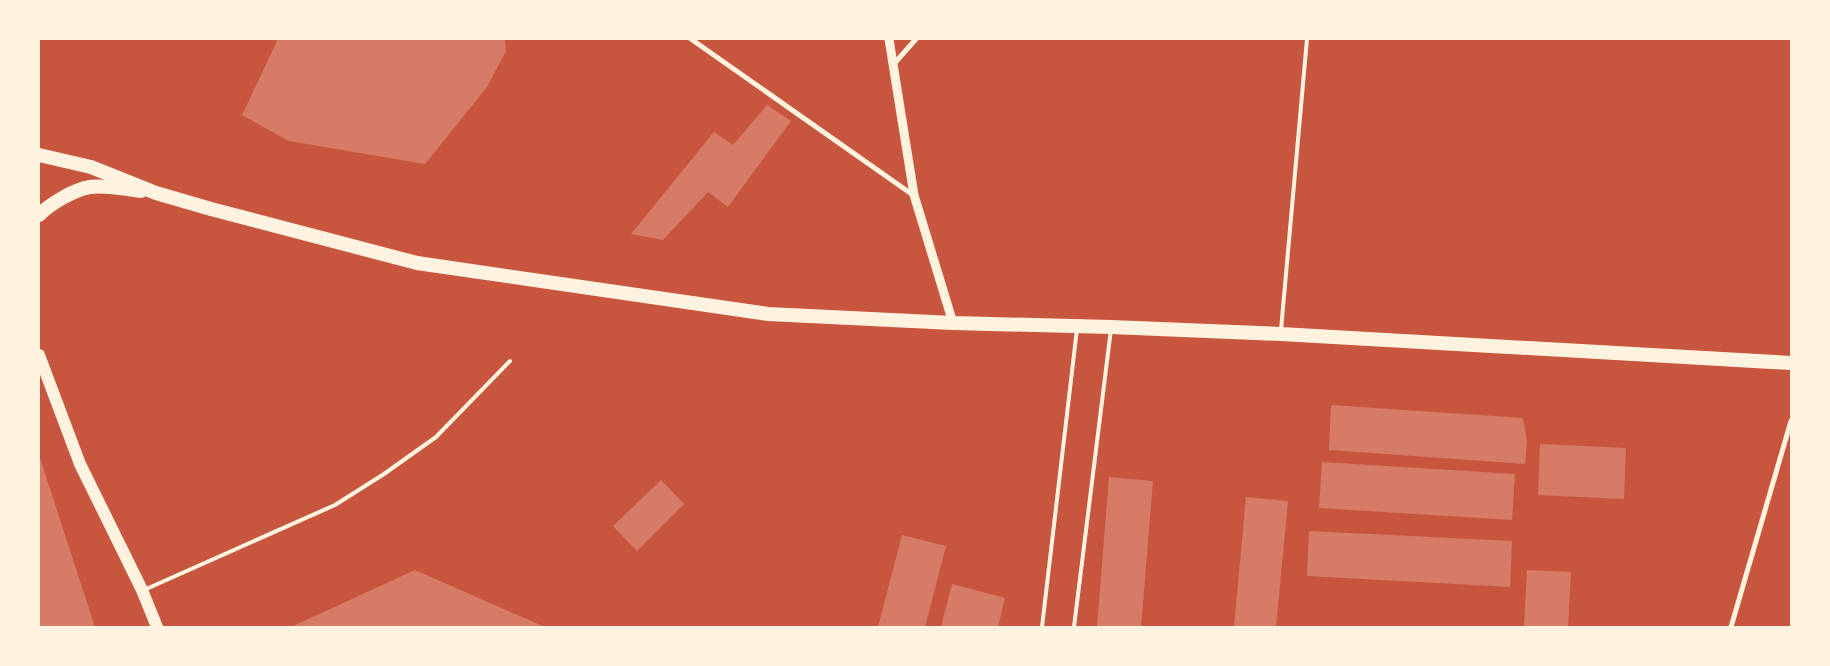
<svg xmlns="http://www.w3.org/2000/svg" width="1830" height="666" font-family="'Source Sans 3',sans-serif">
<rect width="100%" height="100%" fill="#c8553d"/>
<!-- building -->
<g fill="#d67c66">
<polygon points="278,39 505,39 506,51 487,87 425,164 289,141 242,115"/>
<polygon points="767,105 791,121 728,207 708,192 663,240 631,234 714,132 733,145"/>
<polygon points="1331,405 1523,418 1527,441 1525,464 1329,450"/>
<polygon points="1540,444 1626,448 1624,499 1538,495"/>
<polygon points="39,455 95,627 39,627"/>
<polygon points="1322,462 1515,474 1512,520 1319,508"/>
<polygon points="1109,477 1153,481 1141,627 1097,627"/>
<polygon points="661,480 684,504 637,551 613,526"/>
<polygon points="1246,497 1288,501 1276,627 1234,627"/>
<polygon points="1309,531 1512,541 1510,587 1307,576"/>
<polygon points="902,535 946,546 925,627 878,627"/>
<polygon points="415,570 545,627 291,627"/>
<polygon points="1527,570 1571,572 1568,627 1524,627"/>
<polygon points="952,584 1005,598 998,627 941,627"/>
</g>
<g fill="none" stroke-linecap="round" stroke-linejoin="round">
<!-- service -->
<g stroke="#fff3e0" stroke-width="4">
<polyline points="1281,330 1307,39"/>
<polyline points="144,590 335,505 384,474 436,437 510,361"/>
<polyline points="1042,627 1077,329"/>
<polyline points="1074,627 1111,329"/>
</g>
<!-- minor -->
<g stroke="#fff3e0" stroke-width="5">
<polyline points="691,39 913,195"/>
<polyline points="893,65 916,39"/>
<polyline points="1731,627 1791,421"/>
</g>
<!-- tertiary -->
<polyline stroke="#fff3e0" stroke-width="9" points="889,39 914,195 953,323"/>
<!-- primary -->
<polyline stroke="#fff3e0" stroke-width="12" points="39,355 80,464 142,590 157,627"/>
<!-- trunk -->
<g stroke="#fff3e0" stroke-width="14">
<polyline points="39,155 91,167 156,193 211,209 417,263 768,314 953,323 1111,327 1281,334 1791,363"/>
<path d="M 39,215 C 50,204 73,190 90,187 C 104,185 126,189 141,191"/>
</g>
</g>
<!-- border -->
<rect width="1830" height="666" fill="none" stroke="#fff3e0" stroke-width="80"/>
</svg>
